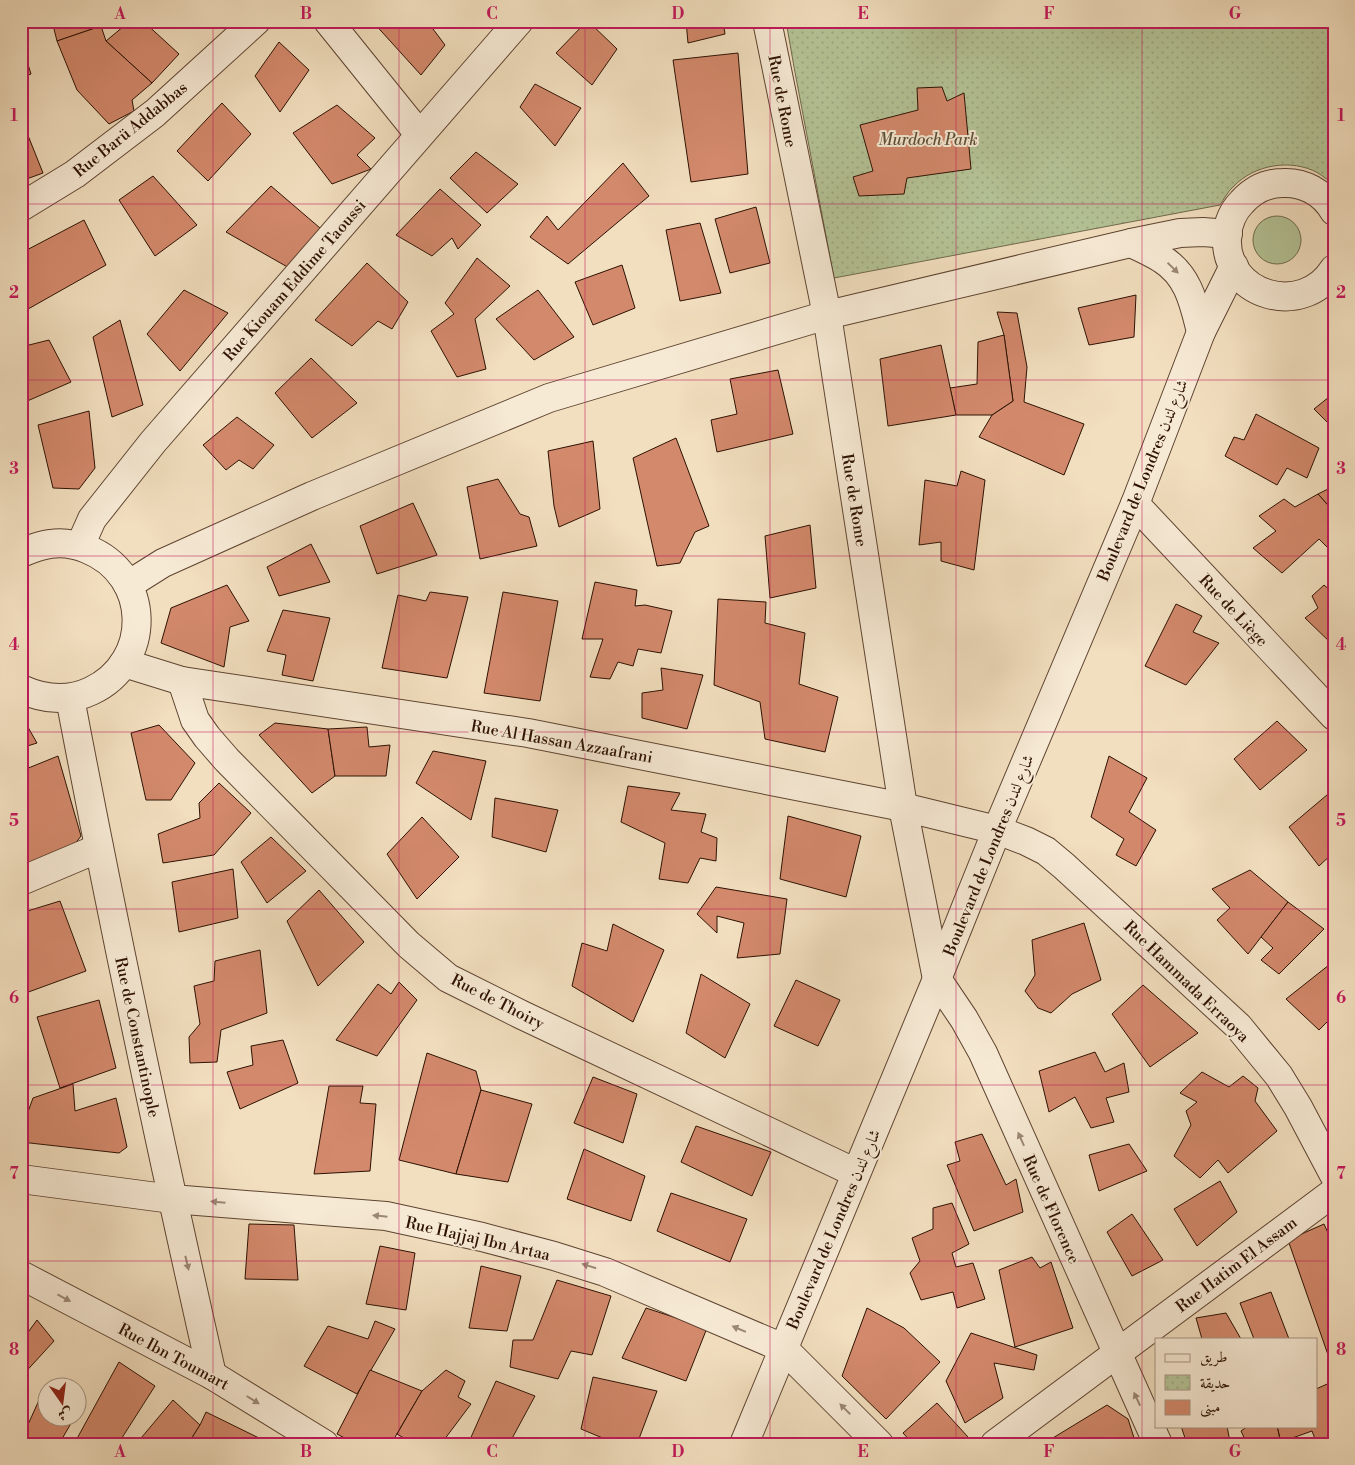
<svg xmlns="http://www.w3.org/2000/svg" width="1355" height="1465" font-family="'Libre Bodoni',Amiri,serif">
<defs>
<pattern id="park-dots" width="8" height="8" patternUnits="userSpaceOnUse" patternTransform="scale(1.25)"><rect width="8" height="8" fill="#b4c396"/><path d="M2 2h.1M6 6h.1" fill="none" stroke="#9ba680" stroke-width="1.8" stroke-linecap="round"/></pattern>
</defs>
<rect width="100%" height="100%" fill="#f2dfbf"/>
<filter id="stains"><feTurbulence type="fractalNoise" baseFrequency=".004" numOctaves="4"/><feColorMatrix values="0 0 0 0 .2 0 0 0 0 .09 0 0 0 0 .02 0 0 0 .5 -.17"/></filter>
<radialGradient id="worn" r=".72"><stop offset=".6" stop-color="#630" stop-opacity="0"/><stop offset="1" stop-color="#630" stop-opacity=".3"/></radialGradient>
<!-- green -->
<circle fill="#b4c396" stroke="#706a4c" cx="1277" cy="240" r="24"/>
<!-- park -->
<path fill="url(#park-dots)" stroke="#706a4c" d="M 786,21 L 1334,21 L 1334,183 C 1328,181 1323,176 1318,173 C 1291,158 1254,165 1234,186 C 1228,191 1224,199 1220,205 L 834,278 L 794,67 Z"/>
<!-- building -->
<g fill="#d3896c" stroke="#2d1102">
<polygon points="52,21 104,21 101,26 57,41"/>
<polygon points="130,21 143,21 179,54 152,83 106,41"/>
<polygon points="189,21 205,21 192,28"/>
<polygon points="372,21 427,21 445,45 421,75"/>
<polygon points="587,21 588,21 617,49 592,85 556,53"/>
<polygon points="686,21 723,21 725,34 688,43"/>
<polygon points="101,26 106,41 152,83 132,100 134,111 109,124 77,90 57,41"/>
<polygon points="21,42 31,74 21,78"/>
<polygon points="279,42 309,70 280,112 255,76"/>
<polygon points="738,53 748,174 691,182 673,60"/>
<polygon points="535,84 581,108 555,146 520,107"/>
<polygon points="942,87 947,101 964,93 971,169 907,178 904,194 859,196 853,177 873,171 860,125 918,110 917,88"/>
<polygon points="222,103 251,134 208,181 177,151"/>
<polygon points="337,105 375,138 357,155 371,169 332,184 293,133"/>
<polygon points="21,118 43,173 21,181"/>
<polygon points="476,152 518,184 487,213 450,178"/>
<polygon points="623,163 649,196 568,264 530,237 547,216 558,230"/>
<polygon points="153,176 197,225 155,256 119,200"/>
<polygon points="271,186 320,228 291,269 226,232"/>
<polygon points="440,189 481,225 458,249 452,238 432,256 396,235"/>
<polygon points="756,207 770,263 730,273 715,219"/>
<polygon points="84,220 106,265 21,313 21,253"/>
<polygon points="700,223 721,293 680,301 666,230"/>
<polygon points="477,258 510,286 475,319 486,369 457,377 431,331 454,314 445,303"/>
<polygon points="367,263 408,302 392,329 378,321 352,346 315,320"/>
<polygon points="622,265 635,308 593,325 575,282"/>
<polygon points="184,290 228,313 180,371 147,334"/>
<polygon points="538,290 574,337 534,360 496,319"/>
<polygon points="1136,295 1134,337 1089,345 1078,308"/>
<polygon points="997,312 1017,313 1027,367 1024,402 1084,424 1064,475 979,437 992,415 1013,401 1004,335"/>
<polygon points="120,320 143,405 112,417 93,337"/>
<polygon points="1004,335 1013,401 992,415 956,415 950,388 977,384 978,342"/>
<polygon points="49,340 71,382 25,402 21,387 21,347"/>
<polygon points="941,345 956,415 888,426 880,359"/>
<polygon points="311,358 357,403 312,438 275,393"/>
<polygon points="778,370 793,434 717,452 711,420 737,414 730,379"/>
<polygon points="1334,393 1334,429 1314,409"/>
<polygon points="89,411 95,468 79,489 53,488 38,425"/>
<polygon points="1256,414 1319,448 1307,478 1287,468 1277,485 1225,456 1234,437 1244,440"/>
<polygon points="237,417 274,445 253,469 239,460 226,470 203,445"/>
<polygon points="676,438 709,526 695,532 680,563 657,566 633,458"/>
<polygon points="593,441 600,509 559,527 554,506 548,451"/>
<polygon points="961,471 985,480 974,570 941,561 941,542 919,545 925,480 957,486"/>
<polygon points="498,479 520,514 529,517 537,546 480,559 467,487"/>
<polygon points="1334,486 1334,512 1318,494"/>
<polygon points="1318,494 1334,512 1334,541 1327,547 1319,539 1282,573 1253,548 1276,531 1259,516 1284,499 1295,507"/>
<polygon points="413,503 437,555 377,574 360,526"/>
<polygon points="810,525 816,588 770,598 765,536"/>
<polygon points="311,544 330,582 279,596 267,567"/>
<polygon points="595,582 637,590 635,606 645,605 672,611 661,653 638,649 633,666 618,662 610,679 590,677 603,639 582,639"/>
<polygon points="227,585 249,621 230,627 224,667 161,643 171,608"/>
<polygon points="1324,585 1332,592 1334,591 1334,646 1305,618 1318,608 1312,596"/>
<polygon points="430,592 468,597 447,678 382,668 398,595 426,601"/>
<polygon points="503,592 558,601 540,701 484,693"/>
<polygon points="718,599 766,602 765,623 805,633 799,684 838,697 825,752 765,739 760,702 714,685"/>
<polygon points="1176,604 1202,616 1193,632 1219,643 1186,685 1145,666"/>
<polygon points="283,610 330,618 313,681 282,675 286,655 267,651"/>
<polygon points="661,668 703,675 687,729 642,718 642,693 663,690"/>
<polygon points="21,715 37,743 21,748"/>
<polygon points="1277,721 1307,750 1260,790 1234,759"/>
<polygon points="275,723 328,729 335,776 312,793 259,735"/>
<polygon points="159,725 195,763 171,800 146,800 131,733"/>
<polygon points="367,727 369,747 390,745 386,776 335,776 328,729"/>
<polygon points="433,751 486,761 471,820 416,783"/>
<polygon points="58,756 81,836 65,857 21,872 21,771"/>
<polygon points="1109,756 1147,778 1129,812 1156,830 1136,866 1116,855 1124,839 1091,817"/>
<polygon points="219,783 251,813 214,855 163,863 158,834 200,818 199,803"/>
<polygon points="628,786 680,793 671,810 706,814 701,832 717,838 716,861 700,858 688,883 659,879 665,843 621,822"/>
<polygon points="1334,789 1334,852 1319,866 1289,827"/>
<polygon points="495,798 558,810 546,852 492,837"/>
<polygon points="788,816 861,836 846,897 780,879"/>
<polygon points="422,817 459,857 417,899 387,854"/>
<polygon points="271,837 306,871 267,903 241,862"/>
<polygon points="233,869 238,918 179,932 172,882"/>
<polygon points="1250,870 1288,902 1248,954 1217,920 1230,908 1212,889"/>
<polygon points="716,887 787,899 780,954 737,958 744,923 717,916 717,933 697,914"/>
<polygon points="319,890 364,942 318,986 287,921"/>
<polygon points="60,901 86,971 23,994 21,986 21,948 27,945 21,921 21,913"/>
<polygon points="1288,902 1324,929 1279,974 1261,960 1273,948 1261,937"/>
<polygon points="1084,923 1101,980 1072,994 1051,1013 1038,1008 1025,991 1035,975 1032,940"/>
<polygon points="613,924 664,950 633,1022 572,986 582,943 607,951"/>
<polygon points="260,950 267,1013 221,1030 217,1062 190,1063 189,1037 200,1024 194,986 214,981 215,961"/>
<polygon points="1334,961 1334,1015 1319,1030 1286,999"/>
<polygon points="701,974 750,1004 725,1058 686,1033"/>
<polygon points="796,980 840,1000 818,1046 774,1026"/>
<polygon points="399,982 417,1000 377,1056 336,1040 378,984 391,994"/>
<polygon points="1143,985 1198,1033 1150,1067 1112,1014"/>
<polygon points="99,1000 116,1068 60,1088 37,1017"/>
<polygon points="283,1040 298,1083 240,1109 227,1072 253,1065 251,1046"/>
<polygon points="1095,1052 1105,1072 1124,1063 1129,1092 1106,1098 1114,1122 1091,1128 1075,1097 1049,1112 1039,1071"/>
<polygon points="427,1053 476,1071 481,1090 456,1174 399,1160"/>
<polygon points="1202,1072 1229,1087 1243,1076 1258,1088 1255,1101 1277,1131 1228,1173 1218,1160 1200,1178 1174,1156 1191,1125 1186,1111 1197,1102 1180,1093"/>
<polygon points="593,1077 637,1094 623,1143 574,1123"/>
<polygon points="73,1084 75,1111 116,1098 127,1147 119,1153 21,1142 21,1131 33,1098"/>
<polygon points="329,1086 363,1086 360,1103 376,1104 370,1171 314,1174"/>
<polygon points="481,1090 532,1104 508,1182 456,1174"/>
<polygon points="696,1126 771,1152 752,1196 681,1162"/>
<polygon points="982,1134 1006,1185 1016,1179 1023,1212 974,1231 947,1165 960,1161 955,1142"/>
<polygon points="1129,1144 1147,1171 1099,1191 1089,1155"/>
<polygon points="584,1149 645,1176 631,1221 567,1199"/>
<polygon points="1220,1181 1237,1212 1197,1246 1174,1209"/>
<polygon points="671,1193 747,1219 730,1262 657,1231"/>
<polygon points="952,1203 969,1244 952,1253 956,1267 973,1263 985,1299 957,1308 953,1292 921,1300 910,1273 920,1261 912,1238 933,1229 933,1208"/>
<polygon points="1132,1214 1163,1260 1132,1276 1107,1232"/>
<polygon points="249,1224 294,1225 298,1280 245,1279"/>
<polygon points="1324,1224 1334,1246 1334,1372 1288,1240"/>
<polygon points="380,1246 415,1253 406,1310 366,1304"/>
<polygon points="1032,1257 1040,1268 1051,1262 1073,1328 1015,1347 999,1270"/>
<polygon points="481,1266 521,1276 507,1331 469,1328"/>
<polygon points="557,1280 611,1296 592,1355 571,1351 558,1379 510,1367 513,1340 533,1340"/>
<polygon points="1271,1292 1289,1339 1254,1339 1240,1303"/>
<polygon points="646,1308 707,1328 686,1381 622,1358"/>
<polygon points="867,1308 904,1328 940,1362 886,1419 842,1376"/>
<polygon points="1226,1313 1241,1339 1202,1339 1196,1318"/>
<polygon points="37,1320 54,1341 21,1377 21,1342"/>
<polygon points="375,1321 395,1329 357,1394 304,1366 328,1326 368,1339"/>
<polygon points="971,1333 1037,1355 1034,1370 994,1363 1003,1398 965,1423 946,1381"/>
<polygon points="119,1362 155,1386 118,1444 74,1444"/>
<polygon points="370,1370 422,1391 391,1444 356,1444 337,1434"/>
<polygon points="446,1370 465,1381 458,1397 471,1404 441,1444 414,1444 397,1434 422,1391"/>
<polygon points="593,1377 657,1391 637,1444 617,1444 581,1429"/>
<polygon points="496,1381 535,1396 509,1444 468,1444"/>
<polygon points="1334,1381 1334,1442 1330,1444 1317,1444 1312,1431 1281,1442 1277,1426 1316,1426 1316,1389"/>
<polygon points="40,1398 48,1404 48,1418 69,1418 73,1420 59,1444 21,1444 21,1440"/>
<polygon points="173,1400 200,1425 188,1444 136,1444"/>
<polygon points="937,1403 968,1437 961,1444 913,1444 903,1433"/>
<polygon points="1107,1405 1128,1419 1136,1444 1043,1444"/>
<polygon points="206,1412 263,1440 260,1444 188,1444 200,1425"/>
<polygon points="1181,1426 1227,1426 1230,1442 1225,1444 1187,1444"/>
<polygon points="1248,1426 1277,1426 1281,1444 1247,1444 1241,1431"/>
</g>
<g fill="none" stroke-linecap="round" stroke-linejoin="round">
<defs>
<g id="minor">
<polyline points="328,21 419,134"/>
<polyline points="767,21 827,315 903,807 937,979 964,1019 983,1053 1158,1444"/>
<polyline points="21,207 75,174 155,113 256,21"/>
<path d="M 1334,211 C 1323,192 1303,182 1283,183 C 1267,183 1253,190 1242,202 C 1233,211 1228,223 1227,236 C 1223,296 1303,319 1334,269"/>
<path d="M 1131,243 C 1142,248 1153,253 1162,259 C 1189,276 1194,304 1201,332"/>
<polyline points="1135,504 1334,716"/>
<polyline points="80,546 92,519 153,442 519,21"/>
<path d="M 21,553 C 31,549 40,545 50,544 C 63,542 75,544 87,549 C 152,575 153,662 91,691 C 68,702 43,699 21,689"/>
<polyline points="128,585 163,563 312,496 549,398 827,315 1131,243 1180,233 1203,232 1228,234"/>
<polyline points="124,663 182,681 528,733 903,807 997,830 1026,841 1046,851 1064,866 1238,1026 1279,1076 1298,1107 1334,1175"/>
<polyline points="182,681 195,720 207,737 227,760 409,945 448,978 522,1015 856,1173"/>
<path d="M 70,698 C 113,924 161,1150 212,1375"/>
<polyline points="21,881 99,848"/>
<polyline points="21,1179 172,1199 386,1216 482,1237 554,1256 605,1272 783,1348 879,1444"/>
<polyline points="21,1275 212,1375 324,1444"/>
<polyline points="744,1444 937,979 997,830 1135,504 1201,332 1234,266"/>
<polyline points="995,1444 1334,1192"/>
</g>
</defs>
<!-- minor casing -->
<use href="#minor" stroke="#5e4431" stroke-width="30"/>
<!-- minor -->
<use href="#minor" stroke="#f7ead5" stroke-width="28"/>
</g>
<!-- one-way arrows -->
<defs><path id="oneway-solid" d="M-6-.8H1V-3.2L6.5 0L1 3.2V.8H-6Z" transform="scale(1.25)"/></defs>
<g fill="#9c8876">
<use href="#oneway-solid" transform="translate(1173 268) rotate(44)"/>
<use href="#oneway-solid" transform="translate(1021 1139) rotate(-114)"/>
<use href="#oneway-solid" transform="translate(218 1202) rotate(-175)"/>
<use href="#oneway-solid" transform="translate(380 1216) rotate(-174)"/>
<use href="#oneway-solid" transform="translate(187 1263) rotate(77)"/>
<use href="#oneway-solid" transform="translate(589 1266) rotate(-163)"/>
<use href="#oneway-solid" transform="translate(64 1298) rotate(28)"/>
<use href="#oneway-solid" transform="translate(739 1329) rotate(-157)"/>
<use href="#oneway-solid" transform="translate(1137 1399) rotate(-115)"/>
<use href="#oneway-solid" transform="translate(253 1400) rotate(32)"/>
<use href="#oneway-solid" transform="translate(845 1409) rotate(-135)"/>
</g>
<!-- grid -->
<path fill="none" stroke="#c2185b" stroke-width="1" stroke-opacity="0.55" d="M 213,21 L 213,1444M 399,21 L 399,1444M 585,21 L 585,1444M 770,21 L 770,1444M 956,21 L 956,1444M 1142,21 L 1142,1444M 21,204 L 1334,204M 21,380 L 1334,380M 21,556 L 1334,556M 21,732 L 1334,732M 21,909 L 1334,909M 21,1085 L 1334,1085M 21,1261 L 1334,1261"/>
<g text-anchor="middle" stroke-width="4" stroke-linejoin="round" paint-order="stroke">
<!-- street labels -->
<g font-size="16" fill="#2d1102" stroke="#f7ead5">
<text transform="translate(783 101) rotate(79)" y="6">Rue de Rome</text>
<text transform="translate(130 129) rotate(-39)" y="6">Rue Barü Addabbas</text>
<text transform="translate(294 280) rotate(-49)" y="6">Rue Kiouam Eddime Taoussi</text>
<text transform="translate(1142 480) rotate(-68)" y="6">Boulevard de Londres شارع لندن</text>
<text transform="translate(855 500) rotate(81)" y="6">Rue de Rome</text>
<text transform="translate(1234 610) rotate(47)" y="6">Rue de Liège</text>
<text transform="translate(562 741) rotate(10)" y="6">Rue Al Hassan Azzaafrani</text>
<text transform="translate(988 855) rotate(-68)" y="6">Boulevard de Londres شارع لندن</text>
<text transform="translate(1187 981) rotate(44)" y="6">Rue Hammada Erraoya</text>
<text transform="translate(498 1001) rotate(27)" y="6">Rue de Thoiry</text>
<text transform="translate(138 1037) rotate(78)" y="6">Rue de Constantinople</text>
<text transform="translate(1052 1209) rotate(66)" y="6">Rue de Florence</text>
<text transform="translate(833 1229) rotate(-67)" y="6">Boulevard de Londres شارع لندن</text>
<text transform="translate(478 1238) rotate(13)" y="6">Rue Hajjaj Ibn Artaa</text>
<text transform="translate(1236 1264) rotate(-37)" y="6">Rue Hatim El Assam</text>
<text transform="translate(174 1356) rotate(28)" y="6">Rue Ibn Toumart</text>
</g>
<!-- park labels -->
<g font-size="16" font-style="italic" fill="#5c4f36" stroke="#f7ead5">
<text x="928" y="145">Murdoch Park</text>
</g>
</g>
<!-- margin -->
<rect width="1355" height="1465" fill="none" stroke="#f2dfbf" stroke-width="55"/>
<!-- legend -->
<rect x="1155" y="1338" width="162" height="90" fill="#f7ead5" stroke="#a69381"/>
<rect x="1165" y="1354" width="25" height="8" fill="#f7ead5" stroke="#a69381"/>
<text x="1200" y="1362" font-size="15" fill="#2d1102">طريق</text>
<rect x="1165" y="1375" width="25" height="15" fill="url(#park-dots)" stroke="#a69381"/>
<text x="1200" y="1388" font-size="15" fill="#2d1102">حديقة</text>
<rect x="1165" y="1400" width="25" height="15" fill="#d3896c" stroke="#a69381"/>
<text x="1200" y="1412" font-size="15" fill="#2d1102">مبنى</text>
<!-- north arrow -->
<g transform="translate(62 1402) rotate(166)"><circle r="24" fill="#f7ead5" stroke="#a69381"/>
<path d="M0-4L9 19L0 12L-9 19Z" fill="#8f2418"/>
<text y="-8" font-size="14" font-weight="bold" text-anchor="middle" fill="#2d1102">ش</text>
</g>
<rect x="28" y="28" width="1300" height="1410" fill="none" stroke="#c2185b" stroke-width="2"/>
<g font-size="16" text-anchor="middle" font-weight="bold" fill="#c2185b">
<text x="120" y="19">A</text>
<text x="306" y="19">B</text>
<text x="492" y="19">C</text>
<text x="678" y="19">D</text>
<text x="863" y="19">E</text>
<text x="1049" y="19">F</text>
<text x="1235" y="19">G</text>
<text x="14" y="121">1</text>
<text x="1341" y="121">1</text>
<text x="14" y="298">2</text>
<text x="1341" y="298">2</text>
<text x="14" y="474">3</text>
<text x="1341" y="474">3</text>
<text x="14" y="650">4</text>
<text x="1341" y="650">4</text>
<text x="14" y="826">5</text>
<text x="1341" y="826">5</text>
<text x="14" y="1003">6</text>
<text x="1341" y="1003">6</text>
<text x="14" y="1179">7</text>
<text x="1341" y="1179">7</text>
<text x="14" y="1355">8</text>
<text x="1341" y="1355">8</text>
<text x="120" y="1457">A</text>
<text x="306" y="1457">B</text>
<text x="492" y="1457">C</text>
<text x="678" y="1457">D</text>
<text x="863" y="1457">E</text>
<text x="1049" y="1457">F</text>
<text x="1235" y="1457">G</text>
</g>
<rect width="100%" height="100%" filter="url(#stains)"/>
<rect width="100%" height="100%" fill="url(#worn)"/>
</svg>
